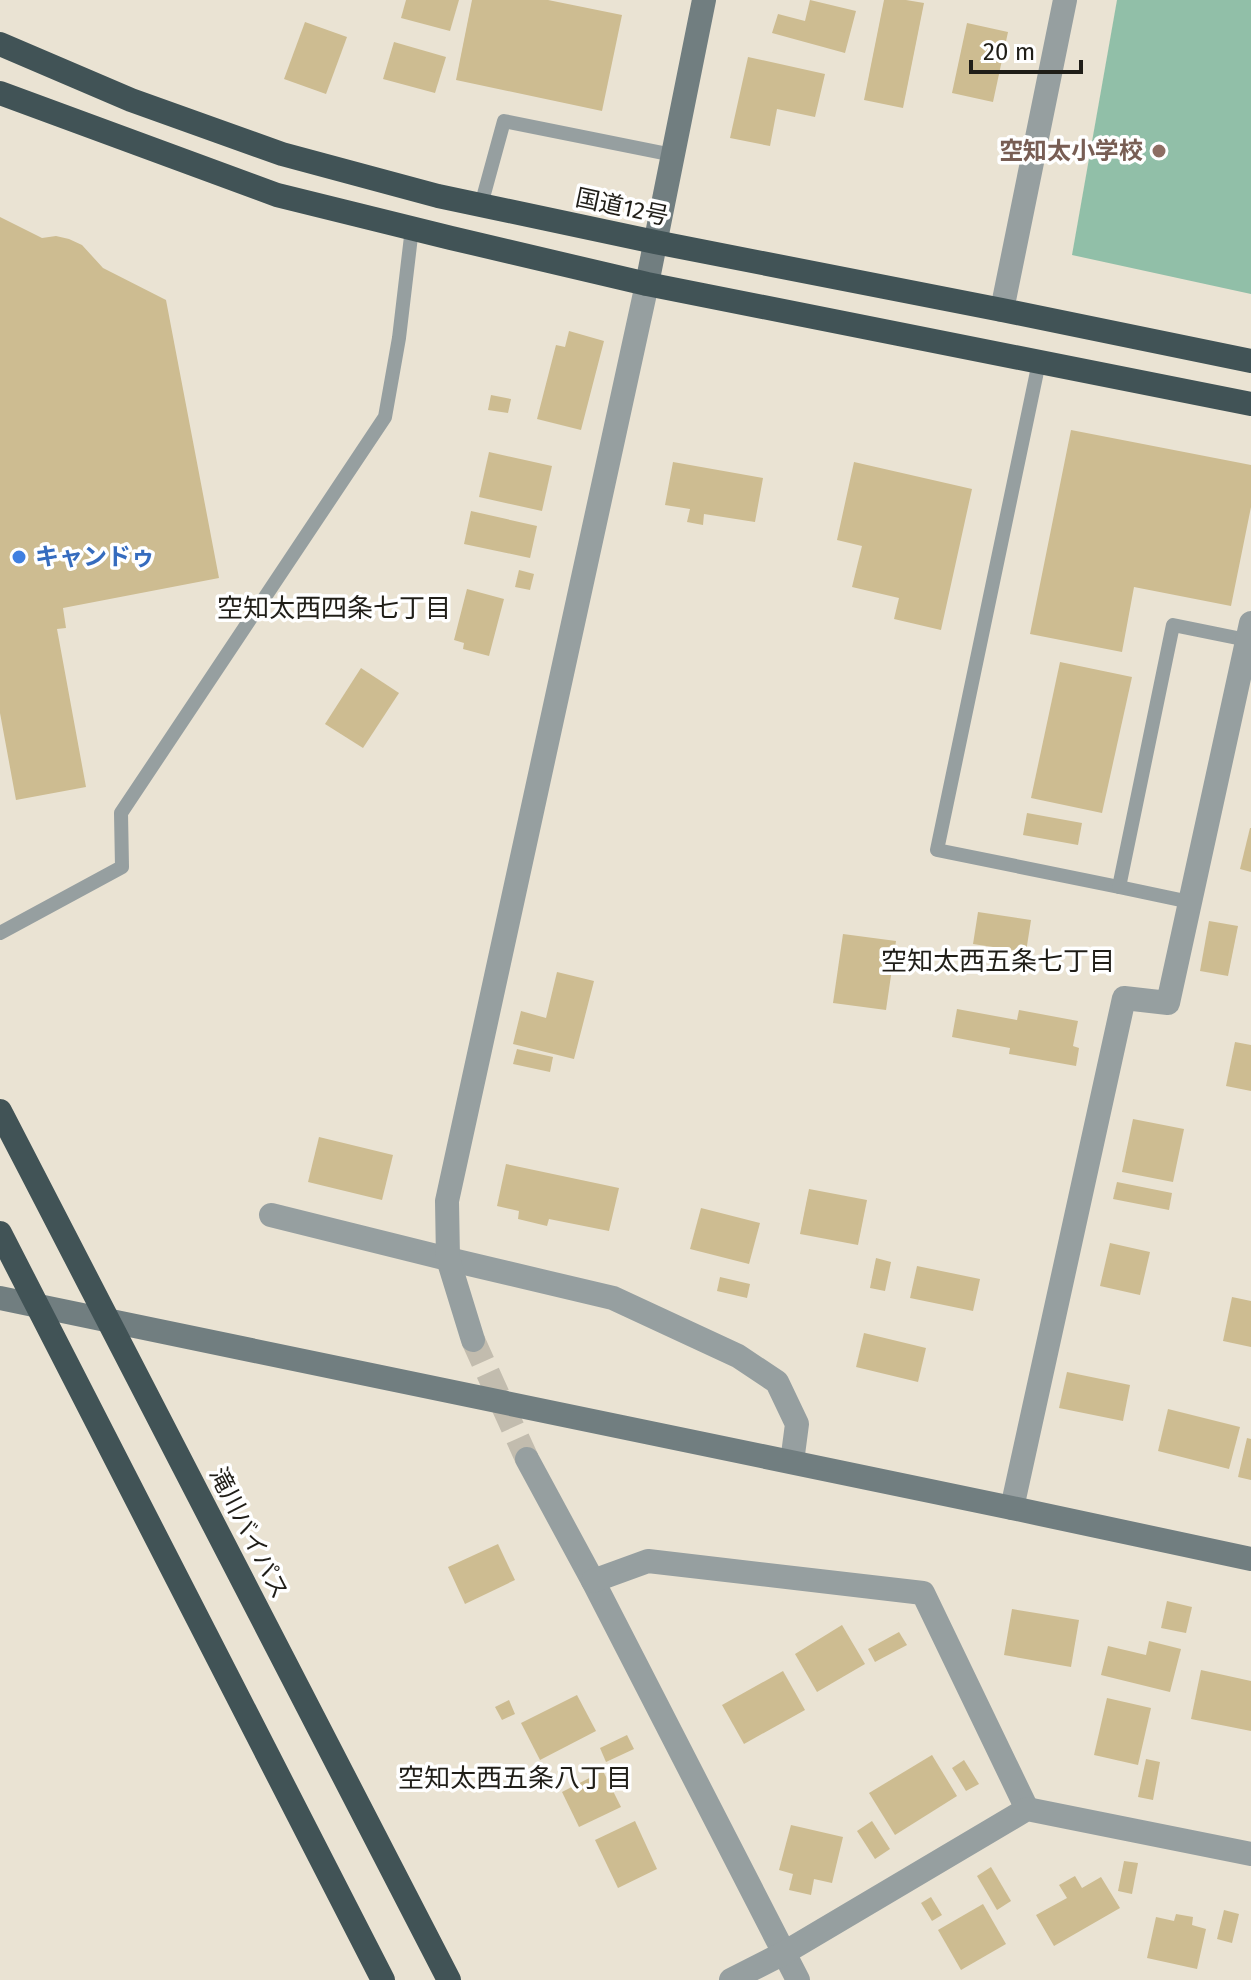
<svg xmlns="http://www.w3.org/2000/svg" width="1251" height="1980" font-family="'Fira Sans','Noto Sans JP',sans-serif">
<rect width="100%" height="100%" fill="#eae3d3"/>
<!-- green -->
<polygon fill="#91bfa8" points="1117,0 1251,0 1251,294 1072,255"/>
<!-- building -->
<g fill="#cdbc91">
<polygon points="406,0 459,0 450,31 401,18"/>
<polygon points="472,0 548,0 622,15 602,111 456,80"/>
<polygon points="810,0 856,11 845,53 772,33 778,14 805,21"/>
<polygon points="884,0 906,0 924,3 903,108 864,100"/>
<polygon points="305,22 347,37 326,94 284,79"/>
<polygon points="967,23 1008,32 993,102 952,93"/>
<polygon points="394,42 446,57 435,93 383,79"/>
<polygon points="748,57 825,74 815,117 777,109 770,146 730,138"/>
<polygon points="0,217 42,238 56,236 69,239 82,245 103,268 166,300 219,578 63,608 66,628 57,629 86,787 16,800 0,713"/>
<polygon points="569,331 604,341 581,430 537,419 556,345 565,347"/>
<polygon points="491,395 511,399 508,413 488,410"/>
<polygon points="1071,430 1251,465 1251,507 1231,606 1134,587 1122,652 1030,634"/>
<polygon points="489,452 552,466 542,511 479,497"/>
<polygon points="673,462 763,478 755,522 704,514 703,525 687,522 690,509 665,505"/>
<polygon points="854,462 972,489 941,630 894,619 899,598 852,587 862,546 837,540"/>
<polygon points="471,511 537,526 530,558 464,544"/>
<polygon points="519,570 534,574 530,590 515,587"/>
<polygon points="467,589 504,599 489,656 463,649 464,643 454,640"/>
<polygon points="1060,662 1132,677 1102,813 1031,798"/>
<polygon points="361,668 399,693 363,748 325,724"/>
<polygon points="1027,813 1082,823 1078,845 1023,835"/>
<polygon points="1250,828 1251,828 1251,872 1240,869"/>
<polygon points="978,912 1031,920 1026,952 973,944"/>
<polygon points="1209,921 1238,926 1228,976 1200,971"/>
<polygon points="843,934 896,941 886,1010 833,1003"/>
<polygon points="557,972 594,981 574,1059 513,1044 521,1011 546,1018"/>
<polygon points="957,1009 1017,1020 1019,1010 1078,1021 1073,1046 1079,1048 1076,1066 1009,1054 1010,1048 952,1037"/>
<polygon points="1235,1042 1251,1045 1251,1091 1226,1086"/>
<polygon points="517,1049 553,1057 550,1072 513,1064"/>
<polygon points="1133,1119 1184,1129 1173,1182 1122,1172"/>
<polygon points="319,1137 393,1155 382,1200 308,1182"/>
<polygon points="506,1164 619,1188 609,1231 549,1219 547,1226 518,1219 519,1211 497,1206"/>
<polygon points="1117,1182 1172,1193 1169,1210 1113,1199"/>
<polygon points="809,1189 867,1200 858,1245 800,1234"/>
<polygon points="701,1208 760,1223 749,1264 690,1249"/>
<polygon points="1110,1243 1150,1252 1140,1295 1100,1286"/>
<polygon points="876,1258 891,1262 885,1291 870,1288"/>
<polygon points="917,1266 980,1279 973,1311 910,1298"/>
<polygon points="720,1277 750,1284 747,1298 717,1291"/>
<polygon points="1232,1297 1251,1301 1251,1347 1223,1341"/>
<polygon points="864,1333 926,1348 918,1382 856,1367"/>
<polygon points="1067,1372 1130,1385 1123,1421 1059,1408"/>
<polygon points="1168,1409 1240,1427 1229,1469 1158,1451"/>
<polygon points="1247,1438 1251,1439 1251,1480 1238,1477"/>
<polygon points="498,1544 515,1580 465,1604 448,1567"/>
<polygon points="1167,1601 1192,1607 1186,1633 1161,1628"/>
<polygon points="1012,1609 1079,1620 1071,1667 1004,1655"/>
<polygon points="842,1625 865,1664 817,1692 795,1654"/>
<polygon points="899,1632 907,1645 875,1662 868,1649"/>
<polygon points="1149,1641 1181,1649 1170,1692 1101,1675 1108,1646 1146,1655"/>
<polygon points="1201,1670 1251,1681 1251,1731 1191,1719"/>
<polygon points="783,1671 805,1710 744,1744 722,1705"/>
<polygon points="577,1695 596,1731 540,1760 521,1723"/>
<polygon points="1107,1698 1151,1708 1138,1765 1094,1755"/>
<polygon points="509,1700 515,1714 502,1720 495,1707"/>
<polygon points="627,1735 634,1749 606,1762 600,1748"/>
<polygon points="932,1755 957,1796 895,1835 869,1793"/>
<polygon points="1146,1759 1160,1762 1153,1800 1138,1797"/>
<polygon points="964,1760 979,1784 966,1791 952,1768"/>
<polygon points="603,1771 621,1807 579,1827 562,1792"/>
<polygon points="635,1821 657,1869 618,1888 595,1840"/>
<polygon points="872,1821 890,1849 875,1859 857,1831"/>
<polygon points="791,1825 843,1837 832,1883 814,1879 811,1895 789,1890 793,1874 779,1870"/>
<polygon points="1124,1861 1138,1863 1132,1894 1118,1891"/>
<polygon points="991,1867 1011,1901 997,1910 977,1876"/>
<polygon points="1075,1876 1082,1888 1101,1877 1120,1908 1054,1946 1036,1915 1067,1898 1059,1885"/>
<polygon points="931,1897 942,1915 932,1921 921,1903"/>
<polygon points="983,1904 1006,1944 961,1970 938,1930"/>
<polygon points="1224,1910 1239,1914 1232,1943 1217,1939"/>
<polygon points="1176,1914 1193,1917 1192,1925 1206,1929 1197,1969 1147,1958 1156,1917 1174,1921"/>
</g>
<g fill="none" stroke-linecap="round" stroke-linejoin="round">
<!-- street-tunnel -->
<polyline stroke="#c2bcae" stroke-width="24" stroke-dasharray="24 12" stroke-linecap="butt" points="473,1340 527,1459"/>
<!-- lane -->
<g stroke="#969fa0" stroke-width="14">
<polyline points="481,205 504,121 673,155"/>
<polyline points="1039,362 937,850 1119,887"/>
<polyline points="1190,902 1119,887 1173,625 1247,640"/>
<polyline points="0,933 122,867 121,813 385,417 399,338 412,228"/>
</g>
<!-- street -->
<g stroke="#969fa0" stroke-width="24">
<polyline points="1002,310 1065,0"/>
<polyline points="271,1215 448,1259 613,1298 738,1356 777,1382 797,1424 792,1462"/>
<polyline points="473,1340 448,1259 447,1201 647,284"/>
<polyline points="527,1459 593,1581 798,1980"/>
<polyline points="1012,1508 1124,998 1168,1003 1251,623"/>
<polyline points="593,1581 648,1561 923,1593 1027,1809"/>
<polyline points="731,1980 784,1953 1027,1809 1251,1854"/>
</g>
<!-- secondary -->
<g stroke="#717e80" stroke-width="24">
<polyline points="647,284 704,0"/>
<polyline points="0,1298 1012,1508 1251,1559"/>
</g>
<!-- highway -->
<g stroke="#415356" stroke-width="24">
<polyline points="0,44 131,100 282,154 438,196 655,242 1002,310 1251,361"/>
<polyline points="0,93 277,195 451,238 647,284 1251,404"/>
<polyline points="0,1111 449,1980"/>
<polyline points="0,1233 383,1980"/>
</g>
</g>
<!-- markers -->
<circle fill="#8d6e63" stroke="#fff" stroke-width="3" cx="1159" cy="151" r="8"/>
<circle fill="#3f7fe0" stroke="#fff" stroke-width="3" cx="19" cy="557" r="8"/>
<g text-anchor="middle" stroke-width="7" stroke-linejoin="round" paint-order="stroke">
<!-- education labels -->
<g font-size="24" font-weight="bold" fill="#785e54" stroke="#fff" text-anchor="end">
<text x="1143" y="159">空知太小学校</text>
</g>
<!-- street labels -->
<g font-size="24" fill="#201e18" stroke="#fff">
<text transform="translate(622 207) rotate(12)" y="8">国道12号</text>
<text transform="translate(249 1533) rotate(63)" y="8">滝川バイパス</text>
</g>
<!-- shop labels -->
<g font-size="24" font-weight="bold" fill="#366cbe" stroke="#fff" text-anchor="start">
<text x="35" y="565">キャンドゥ</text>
</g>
<!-- neighbourhood labels -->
<g font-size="26" fill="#201e18" stroke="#fff">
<text x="334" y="617">空知太西四条七丁目</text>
<text x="998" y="970">空知太西五条七丁目</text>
<text x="515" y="1787">空知太西五条八丁目</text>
</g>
</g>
<!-- scale -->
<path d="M971 60v12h110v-12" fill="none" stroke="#201e18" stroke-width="4"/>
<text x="983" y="60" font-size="24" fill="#201e18" stroke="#ffffff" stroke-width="6" paint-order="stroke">20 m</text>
</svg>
